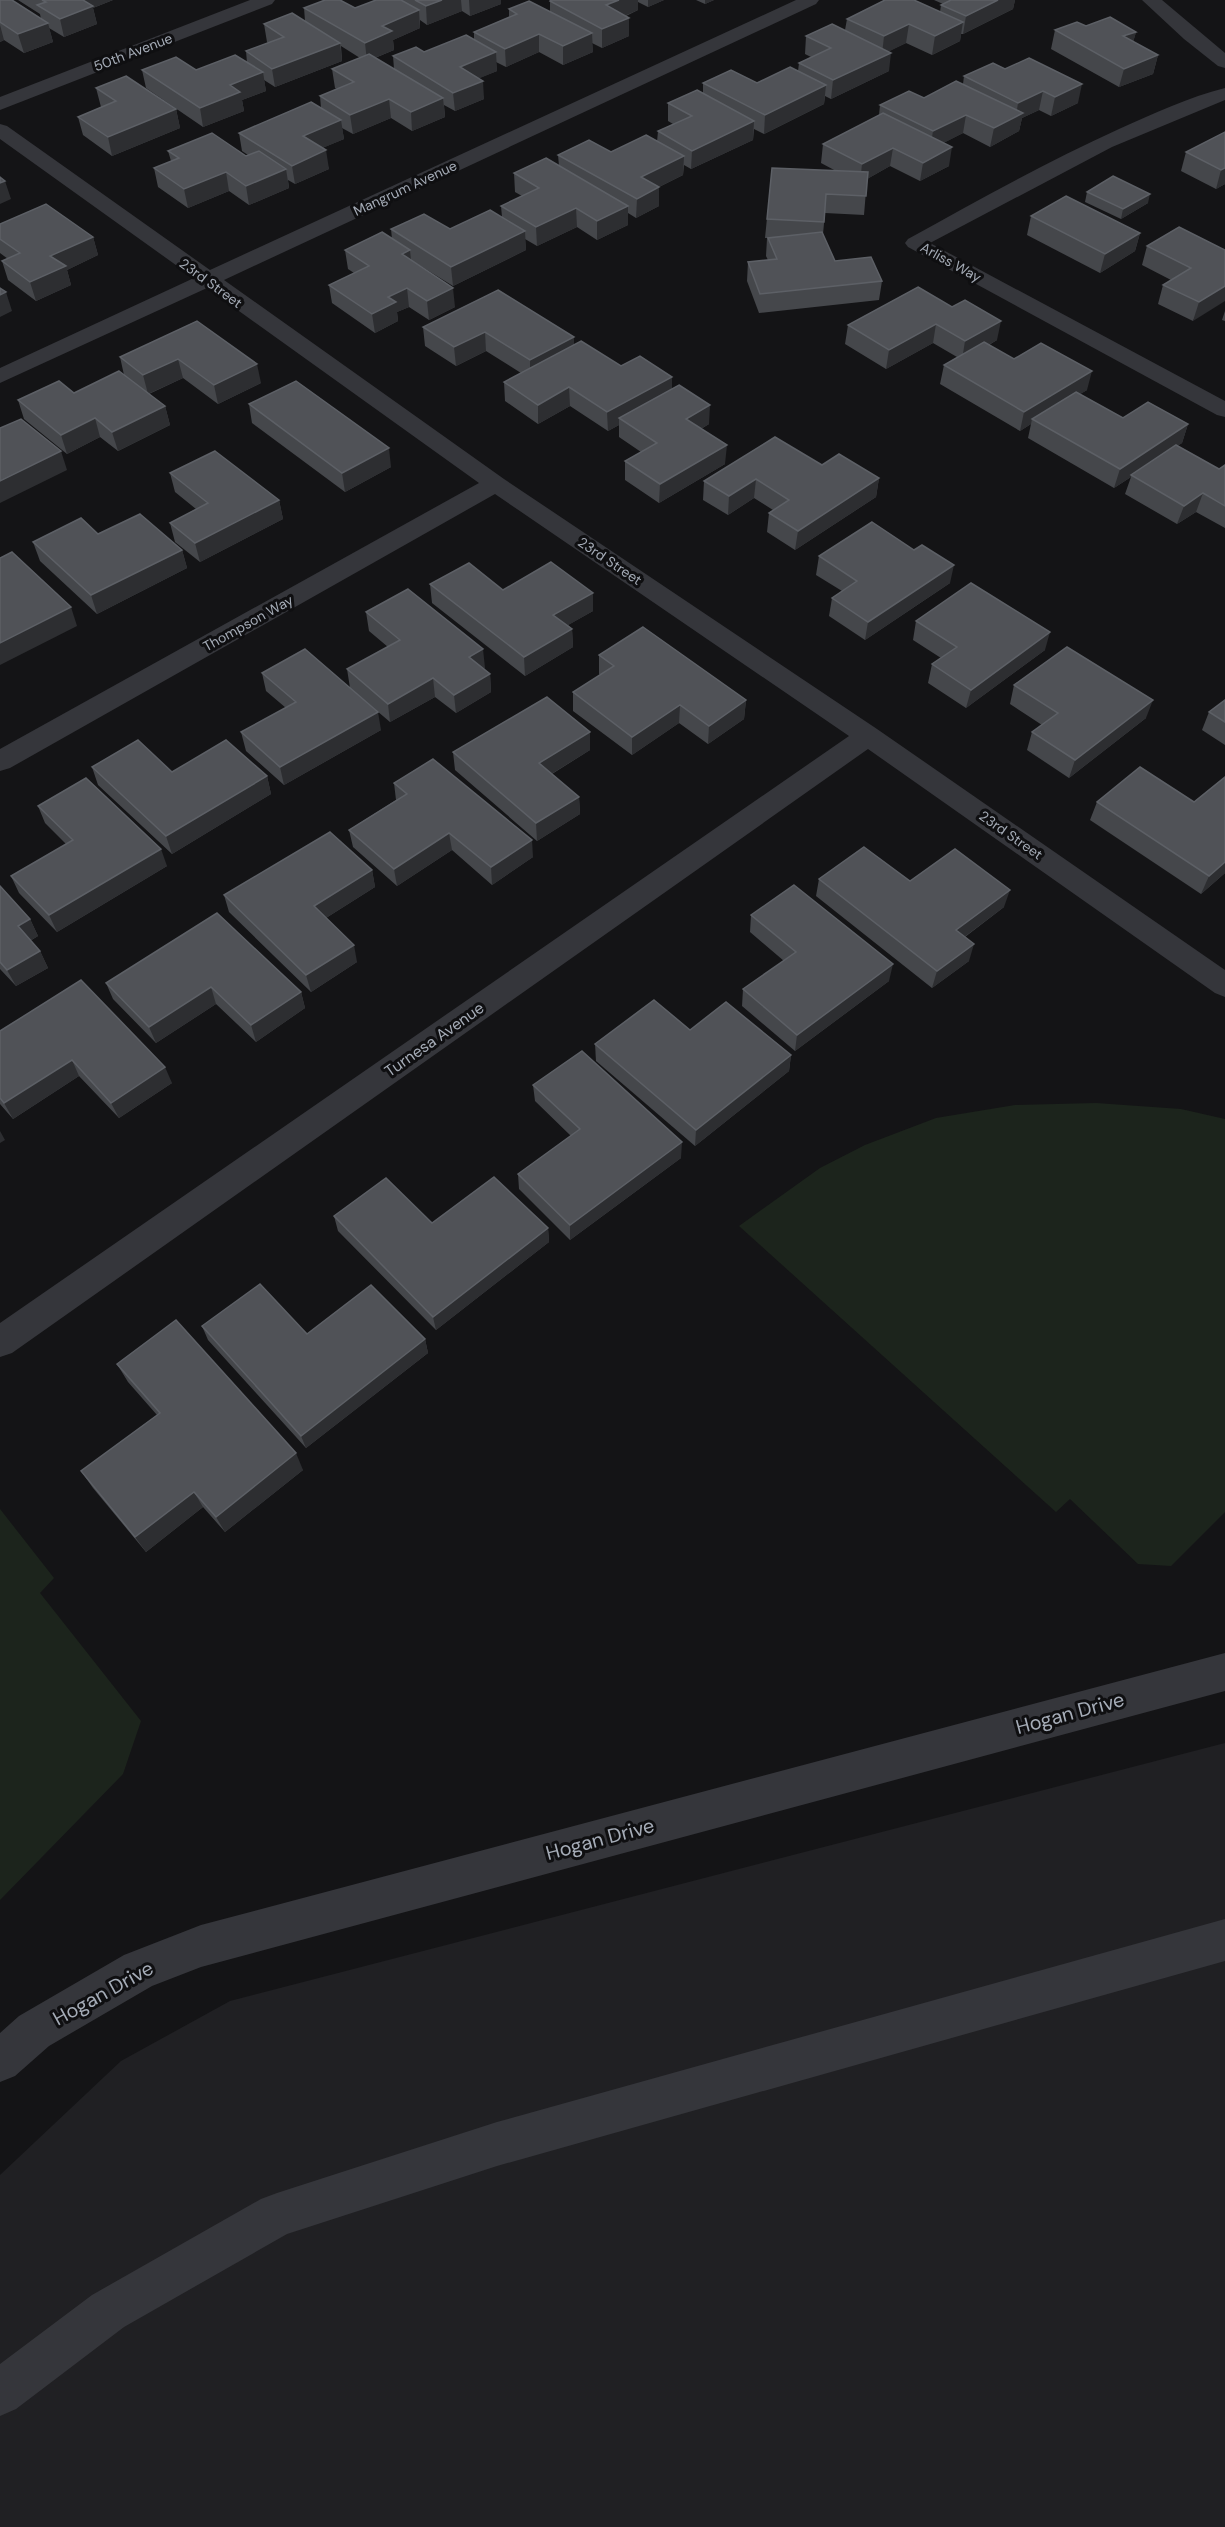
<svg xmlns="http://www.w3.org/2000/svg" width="1225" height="2527" font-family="'DM Sans',sans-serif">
<rect width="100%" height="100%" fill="#141416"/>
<!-- built -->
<polygon fill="#202023" points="1225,1743 1225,2527 0,2527 0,2175 121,2061 230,2001"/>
<!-- green -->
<g fill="#1c241c">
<polygon points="1096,1103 1181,1109 1225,1119 1225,1512 1171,1566 1138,1564 1070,1499 1056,1512 739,1226 820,1168 865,1145 936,1118 1015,1105"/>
<polygon points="0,1509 54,1578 40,1593 141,1721 123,1774 0,1900"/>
</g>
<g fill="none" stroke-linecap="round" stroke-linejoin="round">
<!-- service -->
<polygon fill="#35363b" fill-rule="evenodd" points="1225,1919 1225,1961 497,2166 287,2234 124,2327 16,2409 0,2416 0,2364 92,2295 261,2199 277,2193 497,2122"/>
<!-- minor -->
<g fill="#35363b" fill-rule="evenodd">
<polygon points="250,0 275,0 272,4 0,110 0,97"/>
<polygon points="796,0 819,0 816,4 224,280 504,479 877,729 1225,970 1225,997 1215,993 868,749 12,1353 0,1357 0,1323 849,736 495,494 10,768 0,771 0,749 479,483 207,288 0,383 0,368 194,278 0,139 0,124 7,126 210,270"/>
<polygon points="1142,0 1162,0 1225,53 1225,68 1218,66 1184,39"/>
<path d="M 1225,88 L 1225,100 L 1112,147 L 930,243 L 1225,401 L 1225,417 L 1217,415 L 908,247 L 905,243 L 908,239 C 977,201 1046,162 1119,129 C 1153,114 1189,97 1225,88 Z"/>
<polygon points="1225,1653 1225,1691 201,1967 152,1986 49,2046 15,2076 0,2082 0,2033 19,2016 124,1955 201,1925"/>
</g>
</g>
<!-- wall -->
<g fill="#45474b">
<polygon points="0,0 41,19 40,14 18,0 113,0 93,8 97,24 64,37 49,28 53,42 24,53 4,40 0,42"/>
<polygon points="376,0 501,0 501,4 470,16 462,11 427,25 420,20 420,28 393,40 394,50 375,58 394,69 393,56 424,52 474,40 474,32 509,17 509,9 550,12 550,1 551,0 664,0 648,7 638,2 638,10 626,16 629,18 629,36 602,48 592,43 593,52 563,65 539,52 506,67 496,62 497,71 479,78 484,99 455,111 444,105 445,117 412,131 391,118 353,134 342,128 344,139 322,148 329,169 295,184 288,180 289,188 249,205 229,191 188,208 158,187 154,168 171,161 168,151 246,156 248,155 242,151 239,133 321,108 320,96 337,89 335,88 332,69 360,58 341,46 342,61 275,87 264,80 266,91 242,100 244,111 203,127 146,88 142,70 196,70 247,63 246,51 268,43 267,42 264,24 305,21 304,8 355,8"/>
<polygon points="696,0 714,0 705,4"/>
<polygon points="934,0 1015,0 1013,9 963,34 961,34 960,41 932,55 906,43 889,51 889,71 831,99 825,96 824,104 764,134 754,129 753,140 691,169 684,165 683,175 659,187 659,206 636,218 628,213 628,225 597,240 577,227 537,246 525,239 526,250 453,286 411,260 455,307 429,320 409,307 397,312 398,321 375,333 332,303 329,285 354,273 348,269 345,250 392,239 391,229 450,229 502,217 501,206 522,196 515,192 514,173 559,166 558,155 611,152 657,142 658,131 673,124 668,121 668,103 703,93 703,83 757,83 798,71 799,63 811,57 805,54 806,36 845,30 847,19 940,12 941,5 943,4"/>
<polygon points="1086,26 1136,32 1133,42 1158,55 1153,74 1119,87 1051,49 1055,30"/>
<polygon points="993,63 1078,103 1051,116 1039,110 1022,118 1019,131 990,147 963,133 943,143 949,166 920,181 890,166 867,179 864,215 825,213 823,234 835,261 882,281 879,300 759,313 747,281 748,262 768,260 766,256 767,238 765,238 772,168 836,171 821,163 823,144 879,115 880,105 924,98 963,84 964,76"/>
<polygon points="96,88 176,109 180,128 112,156 83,135 78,117 101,107"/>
<polygon points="1225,132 1225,184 1216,189 1181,171 1186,152"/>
<polygon points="1087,192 1148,203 1121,219 1085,202"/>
<polygon points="1031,216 1140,233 1135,251 1100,273 1027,235"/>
<polygon points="0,224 93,237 98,255 67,270 71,285 36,301 8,280 2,261 8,259 0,253"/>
<polygon points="1147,246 1225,250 1193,321 1158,304 1163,285 1171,280 1142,265"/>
<polygon points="918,287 997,340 989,345 1014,359 1087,390 1080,394 1123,418 1188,424 1182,443 1177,446 1219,469 1225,465 1225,528 1196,512 1177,524 1125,494 1131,477 1114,488 1028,438 1031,424 1020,431 940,384 944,365 957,357 933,343 886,369 845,344 848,325"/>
<polygon points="498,290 574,345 621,366 672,377 672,389 709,424 701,429 725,464 659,503 625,480 625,461 641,452 619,437 619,425 608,431 570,406 538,424 505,401 504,382 521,373 486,351 456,366 425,346 423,327"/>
<polygon points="1225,311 1225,321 1222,320"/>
<polygon points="197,321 261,383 218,404 183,378 149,394 165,406 170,425 118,451 100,437 67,454 24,419 18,400 74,393 124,375 120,357"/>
<polygon points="249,404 391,467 345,492 252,423"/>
<polygon points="822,465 879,478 876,497 795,550 767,532 769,513 773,510 754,498 728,515 703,500 704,481"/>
<polygon points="170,473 279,500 283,519 200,562 175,542 170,523 196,509 175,492"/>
<polygon points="98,534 182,550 187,568 97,614 40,561 33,542"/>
<polygon points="819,556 950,583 865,640 829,616 832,598 842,591 816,575"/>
<polygon points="430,584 503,590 593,611 568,625 572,629 573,647 525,676 432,603"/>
<polygon points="366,612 485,668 483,669 490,674 491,692 456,713 435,697 390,722 350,688 347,669 388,647 369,631"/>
<polygon points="916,621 1045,650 966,708 928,683 932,664 941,658 913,640"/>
<polygon points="599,655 746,700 744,719 708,744 679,723 632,755 573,711 573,692 601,675 599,674"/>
<polygon points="262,673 381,730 284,785 246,751 241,732 286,708 266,691"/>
<polygon points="1014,685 1146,718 1069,778 1027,750 1032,732 1042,725 1010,704"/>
<polygon points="1225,700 1225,745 1202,730 1209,712"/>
<polygon points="590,750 552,774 579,797 580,814 537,841 455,770 453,752"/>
<polygon points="92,767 172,772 267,776 271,794 172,854 98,785"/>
<polygon points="1225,777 1225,873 1201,894 1090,820 1097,802 1194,802"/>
<polygon points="394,783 533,857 492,885 452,850 397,886 353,847 349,830 396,800"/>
<polygon points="38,806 167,866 57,932 19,893 11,876 66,844 45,823"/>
<polygon points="372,870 375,887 326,918 357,962 311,992 229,912 224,895"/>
<polygon points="819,879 910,881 1004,907 965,937 969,961 932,988 816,896"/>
<polygon points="0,886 30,919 38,936 30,941 40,951 48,968 16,986 0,969"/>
<polygon points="751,915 889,981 795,1051 742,1006 743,989 784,961 750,932"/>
<polygon points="106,983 301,992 305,1008 256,1042 216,1004 156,1043 113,999"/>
<polygon points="690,1030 791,1055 789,1071 695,1146 596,1061 595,1044"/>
<polygon points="0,1031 172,1083 119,1118 79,1076 13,1119 0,1104"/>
<polygon points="533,1085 681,1158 570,1240 519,1189 518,1174 571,1136 535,1101"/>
<polygon points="334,1216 432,1223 548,1228 549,1242 436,1330 338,1231"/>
<polygon points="202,1326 307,1334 425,1339 428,1353 306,1448 208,1340"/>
<polygon points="117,1364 303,1470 225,1532 203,1507 146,1552 93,1488 81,1471 157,1415 128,1382"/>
</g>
<!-- shaded-wall -->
<g fill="#2d2e31">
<polygon points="76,0 113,0 93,8 97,24 64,37 60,19"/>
<polygon points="442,0 461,0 462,11 427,25 426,6"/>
<polygon points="469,0 501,0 501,4 470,16"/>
<polygon points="619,0 638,0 638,10 606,24 606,5"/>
<polygon points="648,0 664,0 648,7"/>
<polygon points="705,0 714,0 705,4"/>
<polygon points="998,0 1015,0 1013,9 963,34 966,16"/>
<polygon points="419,10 420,28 393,40 394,50 367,61 365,43 382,26"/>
<polygon points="629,18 629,36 602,48 602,29"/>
<polygon points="963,22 960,41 932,55 935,36"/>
<polygon points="48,23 53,42 24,53 18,34"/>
<polygon points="909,24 906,43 882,55 884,36"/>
<polygon points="0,25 4,40 0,42"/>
<polygon points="1136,32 1131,50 1123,36"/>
<polygon points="592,33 593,52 563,65 563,46"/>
<polygon points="539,34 539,52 506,67 505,49"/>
<polygon points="340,43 342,61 275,87 272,69"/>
<polygon points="496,52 497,71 461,86 460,67"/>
<polygon points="891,53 889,71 831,99 833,80"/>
<polygon points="1158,55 1153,74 1119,87 1124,69"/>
<polygon points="263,72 266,91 242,100 244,111 203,127 200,108 230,85"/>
<polygon points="483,81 484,99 455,111 453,93"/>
<polygon points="1082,84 1078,103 1051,116 1055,97"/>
<polygon points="826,85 824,104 764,134 765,115"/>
<polygon points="1043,91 1039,110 1022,118 1019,131 990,147 994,128 1016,116 1018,103"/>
<polygon points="443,98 445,117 412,131 411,112"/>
<polygon points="389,99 391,118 353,134 350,115"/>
<polygon points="176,109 180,128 112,156 108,137"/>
<polygon points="966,115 963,133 930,150 933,131"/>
<polygon points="341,120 344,139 306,155 303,136"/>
<polygon points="754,121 753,140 691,169 692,151"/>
<polygon points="952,147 949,166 920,181 923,163"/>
<polygon points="893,148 890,166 860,183 862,164"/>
<polygon points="326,150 329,169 295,184 292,166"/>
<polygon points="684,156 683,175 641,196 641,177"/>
<polygon points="1225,168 1225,184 1216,189 1221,170"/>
<polygon points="286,169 289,188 249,205 246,186"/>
<polygon points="226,172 229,191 188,208 184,189"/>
<polygon points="5,181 11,199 0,204 0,183"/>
<polygon points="659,187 659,206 636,218 637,199"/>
<polygon points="1150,194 1148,203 1121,219 1123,209"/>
<polygon points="628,206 628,225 597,240 597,221"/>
<polygon points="576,208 577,227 537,246 536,227"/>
<polygon points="525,231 526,250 453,286 451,267"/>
<polygon points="1140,233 1135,251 1100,273 1105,254"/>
<polygon points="93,237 98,255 67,270 71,285 36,301 30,282 50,256"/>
<polygon points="410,250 412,269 402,254"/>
<polygon points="1225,286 1225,301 1193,321 1199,302"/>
<polygon points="407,288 409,307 397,312 398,321 375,333 372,314 388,297"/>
<polygon points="453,288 455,307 429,320 427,301"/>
<polygon points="6,292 12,311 0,317 0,295"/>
<polygon points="1001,321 997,340 962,360 965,341"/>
<polygon points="936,324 933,343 886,369 889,350"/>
<polygon points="485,332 486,351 456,366 454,347"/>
<polygon points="574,337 574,356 530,379 530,360"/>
<polygon points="178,359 183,378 148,394 143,375"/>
<polygon points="257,364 261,383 218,404 214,385"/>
<polygon points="1092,371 1087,390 1036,421 1032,419 1031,424 1020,431 1024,412"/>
<polygon points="672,377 672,396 619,418 619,425 608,431 607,412"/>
<polygon points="569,387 570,406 538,424 538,405"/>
<polygon points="710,405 709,424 685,438 686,419"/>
<polygon points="165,406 170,425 118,451 112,432"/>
<polygon points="95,418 100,437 67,454 61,435"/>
<polygon points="1188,424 1182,443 1132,476 1131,475 1131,477 1114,488 1120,469"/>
<polygon points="727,445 725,464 659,503 660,484"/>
<polygon points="389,448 391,467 345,492 342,473"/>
<polygon points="61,451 67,470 0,503 0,481"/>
<polygon points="879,478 876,497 795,550 798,531"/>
<polygon points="756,479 754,498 728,515 729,496"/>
<polygon points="1203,493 1196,512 1177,524 1184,506"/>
<polygon points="279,500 283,519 200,562 195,543"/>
<polygon points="182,550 187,568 97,614 91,595"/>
<polygon points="954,565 950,583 865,640 868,622"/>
<polygon points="593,593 593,611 554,633 553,615"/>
<polygon points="71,607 77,626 0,665 0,643"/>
<polygon points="572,629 573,647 525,676 524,657"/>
<polygon points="1050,632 1045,650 966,708 971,690"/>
<polygon points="483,649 485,668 470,676 469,657"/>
<polygon points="490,674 491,692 456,713 454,695"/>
<polygon points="433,678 435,697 390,722 388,704"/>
<polygon points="746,700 744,719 708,744 709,726"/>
<polygon points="1153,700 1146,718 1069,778 1075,760"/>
<polygon points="680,705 679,723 632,755 632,737"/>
<polygon points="378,712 381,730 284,785 280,767"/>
<polygon points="590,732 590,750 540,781 539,763"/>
<polygon points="267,776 271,794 172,854 166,836"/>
<polygon points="579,797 580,814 537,841 536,823"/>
<polygon points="449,833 452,850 397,886 394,869"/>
<polygon points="532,840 533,857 492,885 491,867"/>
<polygon points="161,849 167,866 57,932 49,915"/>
<polygon points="1225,862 1225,873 1201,894 1209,876"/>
<polygon points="372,870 375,887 318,923 314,906"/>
<polygon points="1010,890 1004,907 951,947 956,930"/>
<polygon points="30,919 38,936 26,943 18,926"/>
<polygon points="974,944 969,961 932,988 937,971"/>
<polygon points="354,945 357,962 311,992 306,975"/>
<polygon points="40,951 48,968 16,986 7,970"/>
<polygon points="893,964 889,981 795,1051 797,1035"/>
<polygon points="211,987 216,1004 156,1043 149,1027"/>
<polygon points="301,992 305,1008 256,1042 251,1025"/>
<polygon points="791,1055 789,1071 695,1146 696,1130"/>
<polygon points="72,1060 79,1076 13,1119 4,1103"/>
<polygon points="165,1067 172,1083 119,1118 111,1103"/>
<polygon points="0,1131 5,1140 0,1143"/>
<polygon points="682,1142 681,1158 570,1240 570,1225"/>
<polygon points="548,1228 549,1242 436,1330 433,1317"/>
<polygon points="425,1339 428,1353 306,1448 301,1436"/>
<polygon points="296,1453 303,1470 225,1532 216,1517"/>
<polygon points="194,1492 203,1507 146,1552 135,1537"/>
</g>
<!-- building -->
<g fill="#505257" stroke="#5d6066" stroke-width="1.5">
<polygon points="0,0 12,0 48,23 18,34 0,22"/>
<polygon points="42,0 83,0 93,6 60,19 37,5 46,2"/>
<polygon points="325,0 340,0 355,8 376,0 401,0 419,10 382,26 392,31 365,43 304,8"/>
<polygon points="415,0 442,0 426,6"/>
<polygon points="551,0 619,0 606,5 629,18 602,29 550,1"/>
<polygon points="885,0 914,0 963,22 935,36 909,24 884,36 847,19"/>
<polygon points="951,0 998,0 966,16 941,5"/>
<polygon points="529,1 592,33 563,46 539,34 505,49 474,32 517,14 509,9"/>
<polygon points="292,13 340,43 272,69 246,51 284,37 264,24"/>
<polygon points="1110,17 1136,32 1123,36 1158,55 1124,69 1055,30 1077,22 1086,26"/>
<polygon points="832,24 891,53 833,80 799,63 831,48 806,36"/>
<polygon points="466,35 496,52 460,67 483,81 453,93 393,56 416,47 424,52"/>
<polygon points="369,54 443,98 411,112 389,99 350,115 320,96 354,82 332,69"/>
<polygon points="235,55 263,72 230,85 240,92 200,108 142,70 176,57 196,70"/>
<polygon points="1029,58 1082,84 1055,97 1043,91 1018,103 964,76 993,63 1005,69"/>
<polygon points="790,67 826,85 765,115 703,83 731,70 757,83"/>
<polygon points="126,76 176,109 108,137 78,117 116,101 96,88"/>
<polygon points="956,81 1023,113 994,128 966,115 933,131 880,105 909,91 924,98"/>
<polygon points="697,90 754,121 692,151 658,131 692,116 668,103"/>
<polygon points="311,102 341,120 303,136 326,150 292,166 239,133"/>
<polygon points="883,113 952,147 923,163 893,148 862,164 823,144"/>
<polygon points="1225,132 1225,168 1221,170 1186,152"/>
<polygon points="212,133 246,156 259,151 286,169 246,186 226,172 184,189 154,168 179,158 168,151"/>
<polygon points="646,135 684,156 641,177 659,187 637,199 558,155 589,140 611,152"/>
<polygon points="546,158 628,206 597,221 576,208 536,227 501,206 539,188 514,173"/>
<polygon points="772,168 868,172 866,196 826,194 824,222 767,219"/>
<polygon points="1113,176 1150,194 1123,209 1087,192"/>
<polygon points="0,177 5,181 0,183"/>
<polygon points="1066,196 1140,233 1105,254 1031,216"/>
<polygon points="46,204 93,237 50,256 66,266 30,282 2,261 20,253 0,239 0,224"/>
<polygon points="490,210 525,231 451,267 391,229 424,214 450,229"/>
<polygon points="1179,227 1225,250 1225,286 1199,302 1163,285 1191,268 1147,246"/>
<polygon points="382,232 410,250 402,254 453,288 427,301 407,288 388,297 396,302 372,314 329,285 369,266 345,250"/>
<polygon points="822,232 835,261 871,257 882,281 760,294 748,262 777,259 768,238"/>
<polygon points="918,287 952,307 965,300 1001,321 965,341 936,324 889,350 848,325"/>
<polygon points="0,288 6,292 0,295"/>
<polygon points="498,290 574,337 530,360 485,332 454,347 423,327"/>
<polygon points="197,321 257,364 214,385 178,359 143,375 120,357"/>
<polygon points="581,341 621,366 640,356 672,377 607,412 569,387 538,405 504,382"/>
<polygon points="984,342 1014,359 1041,343 1092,371 1024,412 944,365"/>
<polygon points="119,371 165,406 112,432 95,418 61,435 18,400 59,381 74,393"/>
<polygon points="296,381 389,448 342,473 249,404"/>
<polygon points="679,385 710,405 686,419 727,445 660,484 625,461 657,443 619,418"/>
<polygon points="1076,392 1123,418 1148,402 1188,424 1120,469 1032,419"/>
<polygon points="21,419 61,451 0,481 0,428"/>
<polygon points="775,437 822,465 839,454 879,478 798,531 769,513 789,500 756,479 729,496 704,481"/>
<polygon points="1176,445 1219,469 1225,465 1225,506 1203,493 1184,506 1131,475"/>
<polygon points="215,451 279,500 195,543 170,523 208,503 170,473"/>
<polygon points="140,514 182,550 91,595 33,542 81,518 98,534"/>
<polygon points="872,522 914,550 922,545 954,565 868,622 832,598 857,581 819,556"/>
<polygon points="12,552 71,607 0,643 0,558"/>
<polygon points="551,562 593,593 553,615 572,629 524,657 430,584 469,563 503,590"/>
<polygon points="971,583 1050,632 971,690 932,664 957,647 916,621"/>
<polygon points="408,589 483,649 469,657 490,674 454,695 433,678 388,704 347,669 400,640 366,612"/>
<polygon points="643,627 746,700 709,726 680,705 632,737 573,692 614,666 599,655"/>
<polygon points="1067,647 1153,700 1075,760 1032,732 1058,713 1014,685"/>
<polygon points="305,649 378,712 280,767 241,732 296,702 262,673"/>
<polygon points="547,697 590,732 539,763 579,797 536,823 453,752"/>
<polygon points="1225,700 1225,722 1209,712"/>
<polygon points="138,740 172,772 226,740 267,776 166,836 92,767"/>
<polygon points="433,759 532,840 491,867 449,833 394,869 349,830 407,794 394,783"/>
<polygon points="1140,767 1194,802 1225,777 1225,862 1209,876 1097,802"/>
<polygon points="86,778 161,849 49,915 11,876 73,840 38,806"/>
<polygon points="330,832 372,870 314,906 354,945 306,975 224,895"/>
<polygon points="864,847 910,881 955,849 1010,890 956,930 974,944 937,971 819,879"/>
<polygon points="794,885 893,964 797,1035 743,989 796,952 751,915"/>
<polygon points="0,886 30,919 18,926 40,951 7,970 0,962"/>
<polygon points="217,913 301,992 251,1025 211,987 149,1027 106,983"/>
<polygon points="81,980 165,1067 111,1103 72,1060 4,1103 0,1098 0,1031"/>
<polygon points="654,1000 690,1030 726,1002 791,1055 696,1130 595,1044"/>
<polygon points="582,1051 682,1142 570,1225 518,1174 580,1129 533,1085"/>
<polygon points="494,1177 548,1228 433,1317 334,1216 386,1178 432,1223"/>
<polygon points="260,1284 307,1334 371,1285 425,1339 301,1436 202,1326"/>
<polygon points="176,1320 296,1453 216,1517 194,1492 135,1537 81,1471 160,1413 117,1364"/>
</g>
<g text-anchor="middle" stroke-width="6" stroke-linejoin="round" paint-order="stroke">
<!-- far-street labels -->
<g font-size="14" fill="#a5acb7" stroke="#0f0f11">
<text transform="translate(133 52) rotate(-21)" y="5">50th Avenue</text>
<text transform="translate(405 188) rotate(-25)" y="5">Mangrum Avenue</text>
<text transform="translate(951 262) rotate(29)" y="5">Arliss Way</text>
<text transform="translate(211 283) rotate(36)" y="5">23rd Street</text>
<text transform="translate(610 561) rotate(34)" y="5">23rd Street</text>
<text transform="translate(248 623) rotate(-29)" y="5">Thompson Way</text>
<text transform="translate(1011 835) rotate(35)" y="5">23rd Street</text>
</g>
<!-- street labels -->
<g font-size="16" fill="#a5acb7" stroke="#0f0f11">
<text transform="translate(434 1039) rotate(-35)" y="6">Turnesa Avenue</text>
</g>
<!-- near-street labels -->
<g font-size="20" fill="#a5acb7" stroke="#0f0f11">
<text transform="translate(1070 1713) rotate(-15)" y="7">Hogan Drive</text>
<text transform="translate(600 1839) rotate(-15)" y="7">Hogan Drive</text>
<text transform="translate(103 1993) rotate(-29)" y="7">Hogan Drive</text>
</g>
</g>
</svg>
